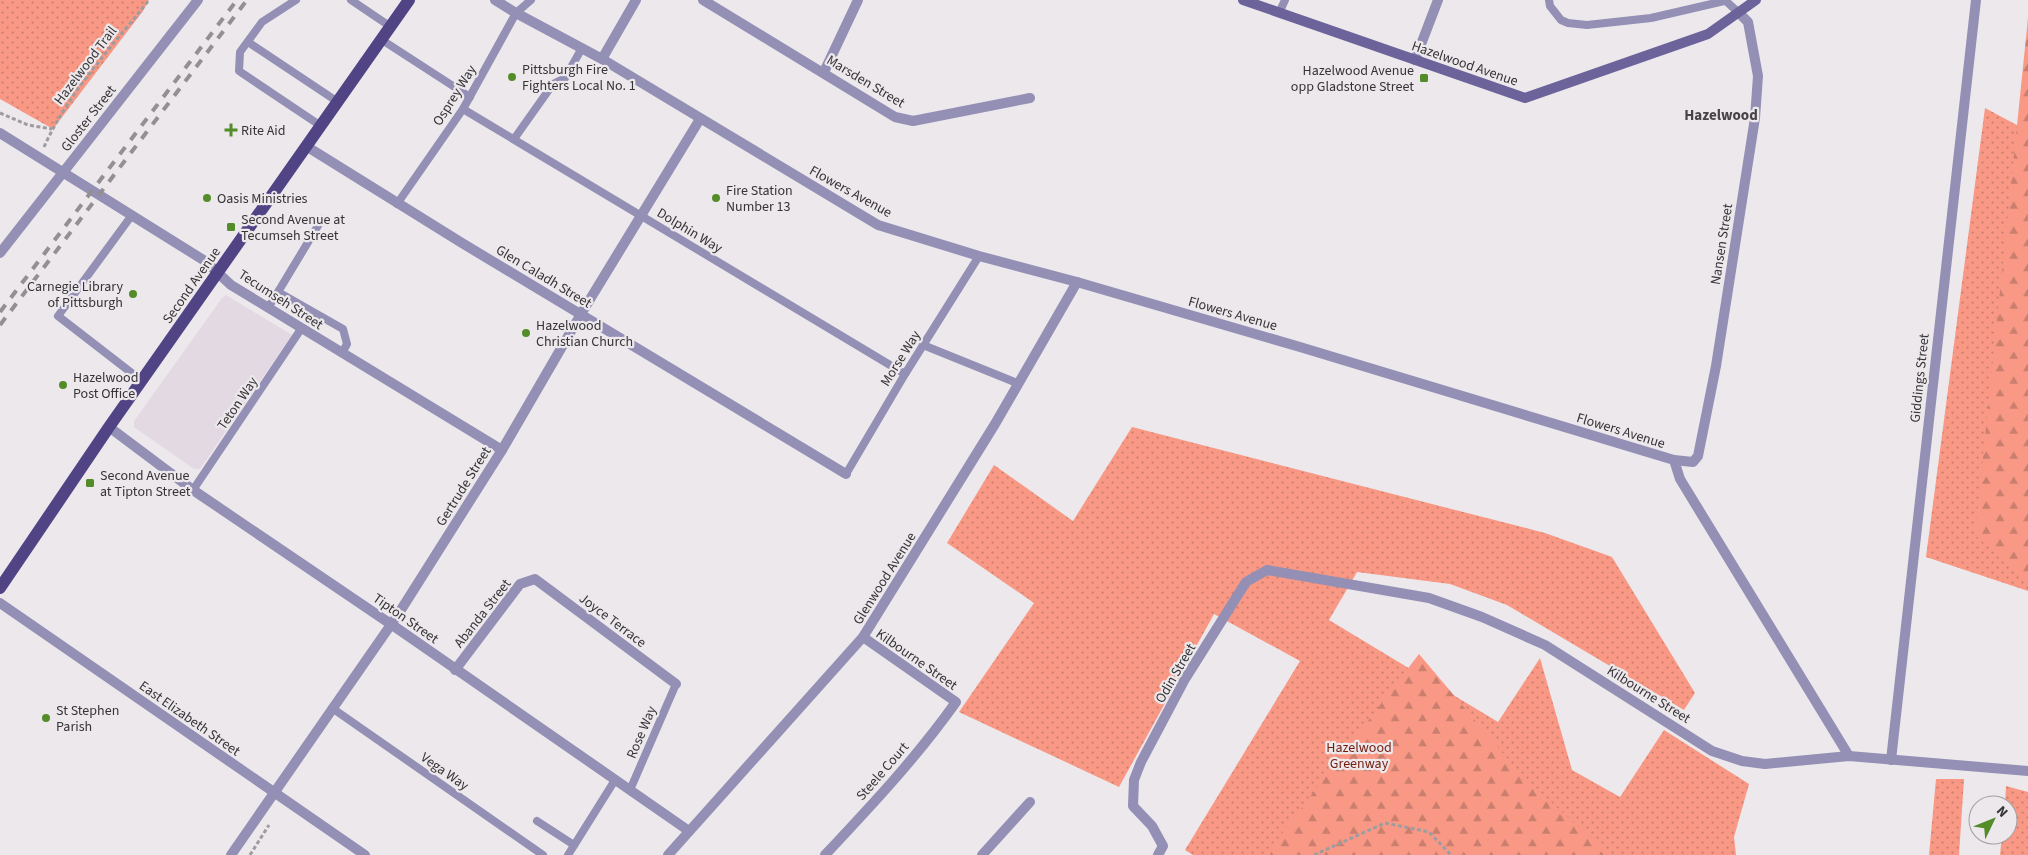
<svg xmlns="http://www.w3.org/2000/svg" width="2028" height="855" font-family="'Source Sans 3',sans-serif">
<defs>
<pattern id="grass-dots" width="8" height="8" patternUnits="userSpaceOnUse" patternTransform="scale(1.25)"><rect width="8" height="8" fill="#f99985"/><path d="M2 2h.1M6 6h.1" fill="none" stroke="#ca7e6e" stroke-width="1.8" stroke-linecap="round"/></pattern>
<pattern id="forest-firs" width="22" height="20" patternUnits="userSpaceOnUse" patternTransform="scale(1.25)"><rect width="22" height="20" fill="#f99985"/><path d="M5 1l3.5 6h-7zM16 11l3.5 6h-7z" fill="#ca7e6e"/></pattern>
</defs>
<rect width="100%" height="100%" fill="#ece8ec"/>
<!-- built -->
<polygon fill="#e3d9e3" points="226,295 292,335 200,469 194,469 134,427 134,421 222,298"/>
<!-- grass -->
<g fill="url(#grass-dots)">
<polygon points="0,0 149,0 143,11 53,129 0,99"/>
<polygon points="1985,108 2028,131 2028,591 1926,557"/>
<polygon points="1132,427 1545,533 1612,557 1695,693 1684,710 1507,605 1450,584 1357,572 1329,620 1498,722 1540,658 1572,770 1620,797 1664,730 1749,784 1734,837 1736,855 1193,855 1185,850 1300,661 1214,614 1119,787 959,712 1034,603 947,543 994,465 1073,521"/>
<polygon points="1936,779 1964,779 1959,855 1929,855"/>
<polygon points="2006,786 2028,792 2028,855 2000,855 2002,835 2008,835 2008,805 2005,805"/>
</g>
<!-- forest -->
<g fill="url(#forest-firs)">
<polygon points="2028,18 2028,582 1975,535"/>
<polygon points="1419,654 1522,776 1609,855 1270,855 1274,844"/>
</g>
<g fill="none" stroke-linecap="round" stroke-linejoin="round">
<!-- path -->
<g stroke="#9f9c9f" stroke-width="3" stroke-dasharray="4 2.5" stroke-linecap="butt">
<polyline points="0,113 28,125 52,129"/>
<path d="M 44,147 C 68,93 112,47 149,0"/>
<polyline points="250,855 269,825"/>
<polyline points="1314,855 1385,823 1429,832 1451,855"/>
</g>
<!-- service -->
<g stroke="#938fb5" stroke-width="8">
<polyline points="296,0 262,22 240,52 239,71 321,126"/>
<polyline points="351,0 391,27"/>
<polyline points="1549,0 1550,6 1561,20 1568,23 1587,25 1651,18 1724,1 1727,2 1739,13"/>
<polyline points="1279,13 1285,0"/>
<polyline points="382,40 470,97"/>
<polyline points="248,42 338,102"/>
<polyline points="463,109 905,374"/>
<polyline points="514,139 553,84 565,78 582,48"/>
<polyline points="397,204 463,109 516,13 531,0"/>
<polyline points="132,215 58,316 142,381"/>
<polyline points="322,219 278,292 343,329 347,344 342,353"/>
<polyline points="268,308 278,292"/>
<polyline points="923,345 1017,383"/>
<polyline points="846,474 905,374 979,256"/>
<polyline points="193,490 301,329"/>
<polyline points="332,708 543,855"/>
<polyline points="630,790 676,684"/>
<polyline points="537,821 574,845"/>
<polyline points="568,855 615,780"/>
</g>
<!-- minor -->
<g stroke="#938fb5" stroke-width="10">
<polyline points="495,0 516,13 602,59 878,225 979,256 1077,282 1300,347 1674,460 1680,479 1849,756"/>
<polyline points="703,0 895,117 913,121 1030,98"/>
<polyline points="602,59 636,0"/>
<polyline points="1415,60 1438,0"/>
<polyline points="824,72 858,0"/>
<polyline points="0,133 205,261 231,285 502,450"/>
<polyline points="306,146 462,243 846,474"/>
<polyline points="0,253 198,0"/>
<polyline points="109,427 193,490 401,631 689,831"/>
<polyline points="1674,460 1693,462 1698,456 1716,366 1755,118 1758,76 1748,22 1739,13"/>
<polyline points="0,603 365,855"/>
<polyline points="455,670 520,584 535,579 676,684"/>
<polyline points="1891,760 1976,0"/>
<polyline points="231,855 399,613 502,450 581,314 700,119"/>
<polyline points="668,855 863,637 995,424 1077,282"/>
<path d="M 825,855 C 871,806 917,757 956,702 L 863,637"/>
<polyline points="982,855 1030,802"/>
<polyline points="1158,855 1163,846 1152,826 1133,806 1134,780 1141,762 1185,679 1246,582 1267,570 1429,598 1482,617 1545,645 1712,751 1742,761 1765,764 1849,756 2028,771"/>
</g>
<!-- secondary -->
<polyline stroke="#6b639a" stroke-width="10" points="1243,0 1525,98 1708,34 1756,0"/>
<!-- primary -->
<polyline stroke="#504485" stroke-width="12" points="0,588 109,427 409,0"/>
<!-- rail -->
<g stroke="#939093" stroke-width="4" stroke-dasharray="9 9" stroke-linecap="butt">
<polyline points="0,312 237,0"/>
<polyline points="0,325 247,0"/>
</g>
</g>
<!-- markers -->
<g fill="#538c28" stroke="#ece8ec" stroke-width="2">
<circle cx="512" cy="77" r="5"/>
<rect x="1419" y="73" width="10" height="10" rx="2.5"/>
<path d="M228.5 122.5h5v5h5v5h-5v5h-5v-5h-5v-5h5z"/>
<circle cx="207" cy="198" r="5"/>
<circle cx="716" cy="198" r="5"/>
<rect x="226" y="222" width="10" height="10" rx="2.5"/>
<circle cx="133" cy="294" r="5"/>
<circle cx="526" cy="333" r="5"/>
<circle cx="63" cy="385" r="5"/>
<rect x="85" y="478" width="10" height="10" rx="2.5"/>
<circle cx="46" cy="718" r="5"/>
</g>
<g text-anchor="middle" stroke-width="4.5" stroke-linejoin="round" paint-order="stroke">
<!-- street labels -->
<g font-size="14" fill="#363436" stroke="#ece8ec">
<text transform="translate(1465 63) rotate(19)" y="5">Hazelwood Avenue</text>
<text transform="translate(85 65) rotate(-53)" y="5">Hazelwood Trail</text>
<text transform="translate(866 81) rotate(31)" y="5">Marsden Street</text>
<text transform="translate(454 95) rotate(-58)" y="5">Osprey Way</text>
<text transform="translate(88 118) rotate(-52)" y="5">Gloster Street</text>
<text transform="translate(851 191) rotate(29)" y="5">Flowers Avenue</text>
<text transform="translate(690 230) rotate(31)" y="5">Dolphin Way</text>
<text transform="translate(1721 244) rotate(-81)" y="5">Nansen Street</text>
<text transform="translate(544 276) rotate(31)" y="5">Glen Caladh Street</text>
<text transform="translate(191 285) rotate(-55)" y="5">Second Avenue</text>
<text transform="translate(281 299) rotate(33)" y="5">Tecumseh Street</text>
<text transform="translate(1233 313) rotate(16)" y="5">Flowers Avenue</text>
<text transform="translate(900 358) rotate(-58)" y="5">Morse Way</text>
<text transform="translate(1919 378) rotate(-84)" y="5">Giddings Street</text>
<text transform="translate(237 403) rotate(-56)" y="5">Teton Way</text>
<text transform="translate(1621 430) rotate(17)" y="5">Flowers Avenue</text>
<text transform="translate(463 486) rotate(-58)" y="5">Gertrude Street</text>
<text transform="translate(884 578) rotate(-58)" y="5">Glenwood Avenue</text>
<text transform="translate(482 613) rotate(-52)" y="5">Abanda Street</text>
<text transform="translate(406 618) rotate(35)" y="5">Tipton Street</text>
<text transform="translate(613 620) rotate(37)" y="5">Joyce Terrace</text>
<text transform="translate(917 659) rotate(35)" y="5">Kilbourne Street</text>
<text transform="translate(1175 673) rotate(-60)" y="5">Odin Street</text>
<text transform="translate(1649 694) rotate(32)" y="5">Kilbourne Street</text>
<text transform="translate(190 718) rotate(35)" y="5">East Elizabeth Street</text>
<text transform="translate(641 732) rotate(-67)" y="5">Rose Way</text>
<text transform="translate(445 771) rotate(35)" y="5">Vega Way</text>
<text transform="translate(882 771) rotate(-49)" y="5">Steele Court</text>
</g>
<!-- poi labels -->
<g font-size="14" fill="#363436" stroke="#ece8ec" text-anchor="start">
<text x="522" y="74">Pittsburgh Fire<tspan x="522" dy="16">Fighters Local No. 1</tspan></text>
<text x="1414" y="75" text-anchor="end">Hazelwood Avenue<tspan x="1414" dy="16">opp Gladstone Street</tspan></text>
<text x="241" y="135">Rite Aid</text>
<text x="726" y="195">Fire Station<tspan x="726" dy="16">Number 13</tspan></text>
<text x="217" y="203">Oasis Ministries</text>
<text x="241" y="224">Second Avenue at<tspan x="241" dy="16">Tecumseh Street</tspan></text>
<text x="123" y="291" text-anchor="end">Carnegie Library<tspan x="123" dy="16">of Pittsburgh</tspan></text>
<text x="536" y="330">Hazelwood<tspan x="536" dy="16">Christian Church</tspan></text>
<text x="73" y="382">Hazelwood<tspan x="73" dy="16">Post Office</tspan></text>
<text x="100" y="480">Second Avenue<tspan x="100" dy="16">at Tipton Street</tspan></text>
<text x="56" y="715">St Stephen<tspan x="56" dy="16">Parish</tspan></text>
</g>
<!-- park labels -->
<g font-size="14" fill="#731c0d" stroke="#ece8ec">
<text x="1359" y="752">Hazelwood<tspan x="1359" dy="16">Greenway</tspan></text>
</g>
<!-- neighbourhood labels -->
<g font-size="15" font-weight="bold" fill="#474448" stroke="#ece8ec">
<text x="1721" y="120">Hazelwood</text>
</g>
</g>
<!-- north arrow -->
<g transform="translate(1993 820) rotate(47)"><circle r="24" fill="#ece8ec" stroke="#a3a0a3"/>
<path d="M0-4L9 19L0 12L-9 19Z" fill="#538c28"/>
<text y="-8" font-size="14" font-weight="bold" text-anchor="middle" fill="#363436">N</text>
</g>
</svg>
